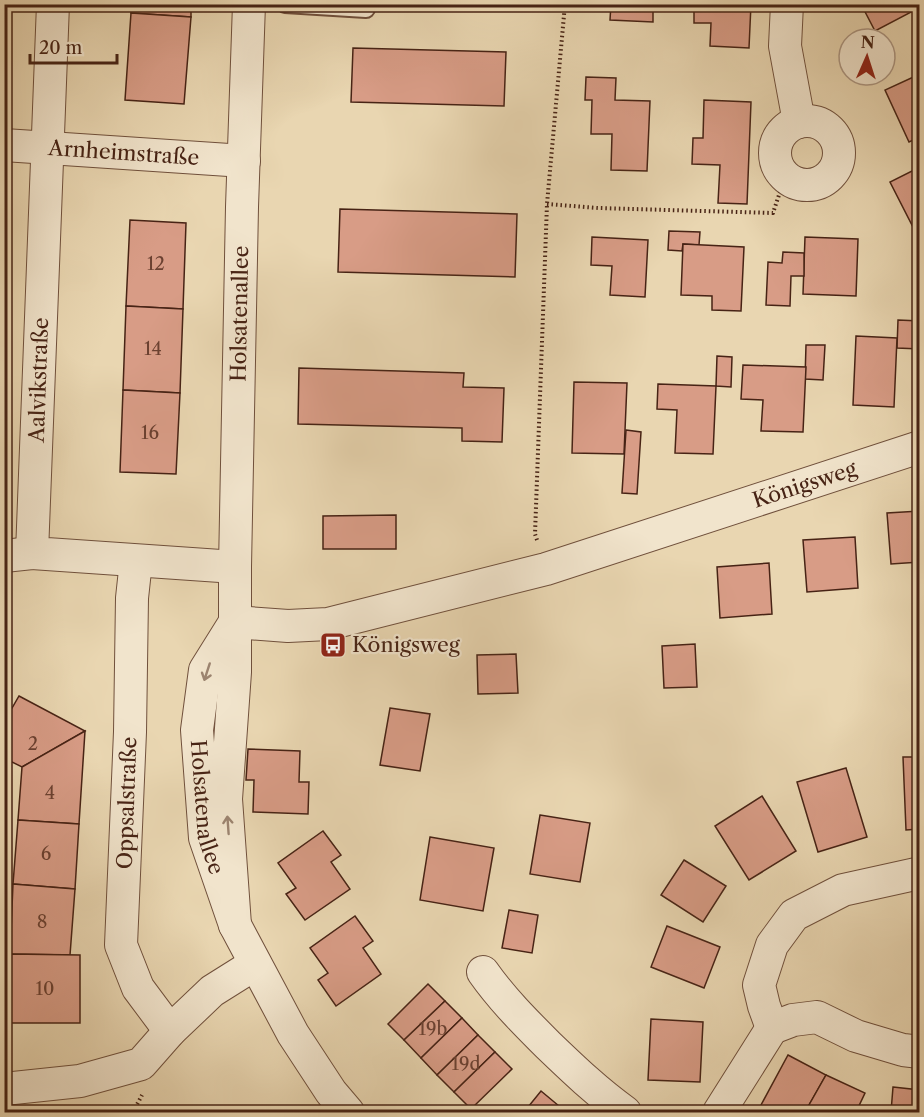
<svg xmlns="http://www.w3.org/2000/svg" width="924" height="1117" font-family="'Libre Caslon Text',serif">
<rect width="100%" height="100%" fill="#e9d6b1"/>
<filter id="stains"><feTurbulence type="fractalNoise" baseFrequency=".00333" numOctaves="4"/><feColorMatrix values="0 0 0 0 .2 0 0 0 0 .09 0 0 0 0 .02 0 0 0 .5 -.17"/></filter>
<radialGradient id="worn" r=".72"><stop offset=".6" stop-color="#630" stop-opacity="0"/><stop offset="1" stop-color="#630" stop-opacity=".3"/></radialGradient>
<!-- building -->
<g fill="#d89c86" stroke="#472315" stroke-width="1.5">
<polygon points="132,4 191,4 191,17 131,13"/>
<polygon points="611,4 653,4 653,22 610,20"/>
<polygon points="694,4 751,4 749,48 710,46 711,23 694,23"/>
<polygon points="861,4 915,4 917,9 875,31"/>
<polygon points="131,13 191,17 184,104 125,100"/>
<polygon points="353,48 506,52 504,106 351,102"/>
<polygon points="920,74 920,137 909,142 885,90"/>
<polygon points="586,77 616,78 615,100 650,101 647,171 611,170 612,134 591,134 592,100 585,100"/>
<polygon points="704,100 751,102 747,204 718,203 720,165 692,164 693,138 703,138"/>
<polygon points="920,167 920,229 915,231 890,182"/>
<polygon points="4,180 8,180 6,236 4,236"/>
<polygon points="340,209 517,214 515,277 338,272"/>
<polygon points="130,220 186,223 183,309 126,306"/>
<polygon points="669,231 700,232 699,245 683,244 682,251 668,250"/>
<polygon points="592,237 648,240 645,297 610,295 612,266 591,265"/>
<polygon points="805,237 858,239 856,296 803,294"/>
<polygon points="683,244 744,247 741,311 712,310 712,296 681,295"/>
<polygon points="783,252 804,253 804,276 791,276 790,306 766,305 768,262 782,263"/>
<polygon points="126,306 183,309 180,393 123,390"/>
<polygon points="898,320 920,321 920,349 897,348"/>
<polygon points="856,336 897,338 894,407 853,405"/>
<polygon points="806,345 825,345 823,380 805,379"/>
<polygon points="717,356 732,357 731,387 716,386"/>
<polygon points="743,365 806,367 803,432 761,431 763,400 741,399"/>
<polygon points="299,368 464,373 463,387 504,388 502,442 462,441 462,428 298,424"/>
<polygon points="574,382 627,383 624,454 572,453"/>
<polygon points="658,384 716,386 713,454 675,453 677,410 657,409"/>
<polygon points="123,390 180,393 176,474 120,472"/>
<polygon points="626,430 641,432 637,494 622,493"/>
<polygon points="920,511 920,562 891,564 887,513"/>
<polygon points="396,515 396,549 323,549 323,516"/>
<polygon points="855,537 858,588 807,592 803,540"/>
<polygon points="769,563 772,614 720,618 717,567"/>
<polygon points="695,644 697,687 664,688 662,646"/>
<polygon points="516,654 518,693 478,694 477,655"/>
<rect x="916" y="683" width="4" height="35"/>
<polygon points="19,696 85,731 22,767 4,758 4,722"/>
<polygon points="390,708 430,714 420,771 380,765"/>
<polygon points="85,731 79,824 18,820 22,767"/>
<polygon points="248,749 300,751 299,782 309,782 308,814 253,812 254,780 246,780"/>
<polygon points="903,757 920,757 920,829 906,830"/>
<polygon points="846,768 867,837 818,852 797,782"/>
<polygon points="762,796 796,851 749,880 715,826"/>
<polygon points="540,815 590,823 580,882 530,874"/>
<polygon points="18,820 79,824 75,889 13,884"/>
<polygon points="323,831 341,855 331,862 350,889 305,920 286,894 296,888 278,863"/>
<polygon points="430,837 494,848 483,911 420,900"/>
<polygon points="684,860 726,886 703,922 661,895"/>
<polygon points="13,884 75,889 70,955 10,954"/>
<polygon points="509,910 538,915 532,953 502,948"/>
<polygon points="355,916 373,941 363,948 381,974 336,1006 318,980 328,973 310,948"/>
<polygon points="667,926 720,947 704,988 651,967"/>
<polygon points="10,954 80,955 80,1023 9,1023"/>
<polygon points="428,984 445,1001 404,1040 388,1024"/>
<polygon points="445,1001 462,1018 421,1058 404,1040"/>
<polygon points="462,1018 478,1035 437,1075 421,1058"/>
<polygon points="651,1019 703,1022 700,1082 648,1080"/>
<polygon points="478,1035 495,1052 454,1092 437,1075"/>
<polygon points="495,1052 512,1069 471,1109 454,1092"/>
<polygon points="788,1055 826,1075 805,1112 771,1112 761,1105"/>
<polygon points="826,1075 865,1093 856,1112 805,1112"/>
<polygon points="893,1087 920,1090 920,1112 891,1112"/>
<polygon points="541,1091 559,1106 554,1112 524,1112"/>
<polygon points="559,1106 568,1112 554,1112"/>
</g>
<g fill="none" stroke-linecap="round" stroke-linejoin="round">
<defs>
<polyline id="service" points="285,4 366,9"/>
<g id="minor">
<polyline points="53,4 32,553 235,567"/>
<polyline points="787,4 785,46 799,122"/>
<circle cx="807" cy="153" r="32"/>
<path id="s1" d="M 4,145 L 244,161"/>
<polyline points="4,556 32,553"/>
<polyline points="136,561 132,598 130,732 121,945 138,988 170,1031"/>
<path id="s2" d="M 235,622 L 288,626 L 328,624 L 546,569 L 920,447"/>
<path id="s3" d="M 235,622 L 205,670 L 197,730 L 205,838 L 235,925 L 293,1034 L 331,1092 L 348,1112"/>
<polyline points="920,873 843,890 794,915 772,945 759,985 764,1006 772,1028 793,1020 817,1017 856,1036 903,1050 920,1052"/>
<path id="s4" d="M 235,925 L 226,799 L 235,672 L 235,567 L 242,207 L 249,4"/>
<path d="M 483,972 C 502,999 525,1022 548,1045 C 573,1069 597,1092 625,1112"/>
<polyline points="4,1089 80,1081 141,1064 170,1031 212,991 255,964"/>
<polyline points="719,1112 772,1028"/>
</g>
</defs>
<!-- service casing -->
<use href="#service" stroke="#70503c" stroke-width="20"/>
<!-- minor casing -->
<use href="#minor" stroke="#70503c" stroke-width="34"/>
<!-- path -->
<g stroke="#472315" stroke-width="4" stroke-dasharray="1.5 3" stroke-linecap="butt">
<polyline points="547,204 598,208 773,213 785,177"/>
<polyline points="537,540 535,534 547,204 565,4"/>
<polyline points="133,1112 142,1095"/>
</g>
<!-- service -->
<use href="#service" stroke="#f1e4cc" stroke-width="16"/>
<!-- minor -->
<use href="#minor" stroke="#f1e4cc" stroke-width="32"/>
</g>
<!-- one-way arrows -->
<defs><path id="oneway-shaft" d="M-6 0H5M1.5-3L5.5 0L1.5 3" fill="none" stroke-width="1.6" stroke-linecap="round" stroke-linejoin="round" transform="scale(1.5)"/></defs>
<g stroke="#9c8470">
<use href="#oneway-shaft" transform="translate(207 672) rotate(108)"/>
<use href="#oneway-shaft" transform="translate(228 825) rotate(-94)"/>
</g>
<!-- icons -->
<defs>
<symbol id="bus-square" viewBox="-11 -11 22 22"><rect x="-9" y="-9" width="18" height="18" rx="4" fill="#8f2418" stroke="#f1e4cc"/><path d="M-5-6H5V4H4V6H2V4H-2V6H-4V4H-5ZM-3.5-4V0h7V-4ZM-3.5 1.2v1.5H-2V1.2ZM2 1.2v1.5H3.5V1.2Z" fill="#fff"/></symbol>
</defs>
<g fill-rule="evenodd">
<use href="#bus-square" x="318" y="630" width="30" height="30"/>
</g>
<g text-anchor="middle" stroke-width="4.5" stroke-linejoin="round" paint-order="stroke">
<!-- number labels -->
<g font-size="18" fill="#6b4131">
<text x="156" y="270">12</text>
<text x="153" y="355">14</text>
<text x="150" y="439">16</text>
<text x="33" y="750">2</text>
<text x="50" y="799">4</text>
<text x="46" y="860">6</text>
<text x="42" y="928">8</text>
<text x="45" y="995">10</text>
<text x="433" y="1035">19b</text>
<text x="466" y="1070">19d</text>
</g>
<!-- street labels -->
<g font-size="21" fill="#472315" stroke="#f1e4cc">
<text dy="7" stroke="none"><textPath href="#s1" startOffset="120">Arnheimstraße</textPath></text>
<text dy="7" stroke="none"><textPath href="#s4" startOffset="612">Holsatenallee</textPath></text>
<text transform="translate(39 380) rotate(-88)" y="7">Aalvikstraße</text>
<text dy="7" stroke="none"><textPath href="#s2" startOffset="590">Königsweg</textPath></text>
<text transform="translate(127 803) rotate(-88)" y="7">Oppsalstraße</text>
<text dy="7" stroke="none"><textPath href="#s3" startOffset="195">Holsatenallee</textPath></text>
</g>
<!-- poi labels -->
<g font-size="21" fill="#472315" stroke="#f1e4cc" text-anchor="start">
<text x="352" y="652">Königsweg</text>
</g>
</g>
<!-- margin -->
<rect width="924" height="1117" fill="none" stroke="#e9d6b1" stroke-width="24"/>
<rect x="6" y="6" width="912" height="1105" fill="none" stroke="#472315" stroke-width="3"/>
<rect x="12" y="12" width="900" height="1093" fill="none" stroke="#472315" stroke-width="1.5"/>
<!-- north arrow -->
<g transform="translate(867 57) rotate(3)"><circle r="28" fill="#f1e4cc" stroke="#ad9783" stroke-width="1.5"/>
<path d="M0-4.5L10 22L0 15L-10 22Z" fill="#8f2418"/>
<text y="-9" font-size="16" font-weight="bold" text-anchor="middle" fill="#472315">N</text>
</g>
<!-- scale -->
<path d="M30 54v9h87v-9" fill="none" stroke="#472315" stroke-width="3"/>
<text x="39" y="54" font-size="18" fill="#472315" stroke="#f1e4cc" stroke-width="4.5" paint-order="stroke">20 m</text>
<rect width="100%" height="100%" filter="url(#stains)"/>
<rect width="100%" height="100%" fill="url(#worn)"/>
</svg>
